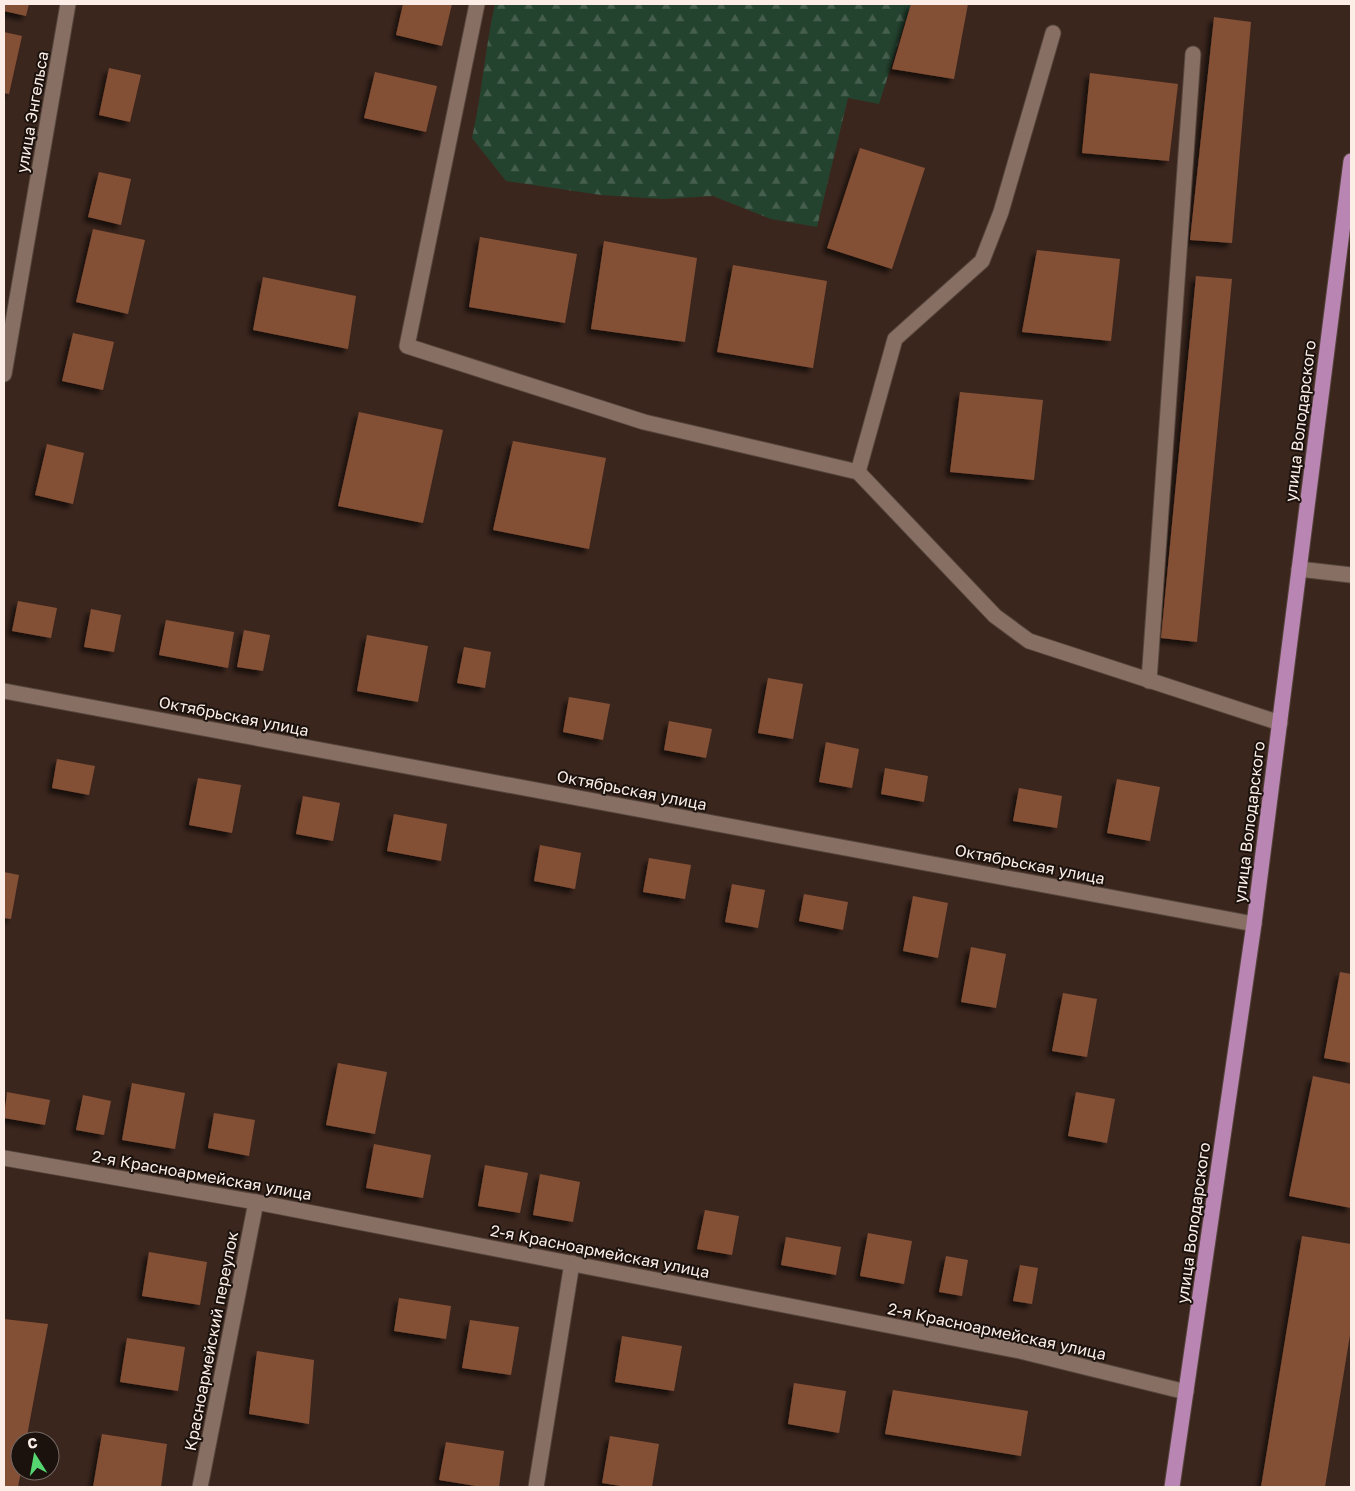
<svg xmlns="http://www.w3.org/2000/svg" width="1355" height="1491" font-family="'Golos Text',sans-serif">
<defs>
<pattern id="forest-firs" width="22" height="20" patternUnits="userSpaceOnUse" patternTransform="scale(1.25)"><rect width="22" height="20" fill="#24432f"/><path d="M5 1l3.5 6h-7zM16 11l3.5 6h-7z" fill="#455e4d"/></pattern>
<filter id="shadow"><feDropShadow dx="-4.5" dy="4.5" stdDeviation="2.5" flood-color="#0009"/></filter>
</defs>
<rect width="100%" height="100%" fill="#3b261d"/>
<!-- forest -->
<path fill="url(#forest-firs)" d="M 495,4 L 911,4 L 879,104 L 848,98 L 817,227 L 771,219 L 713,196 L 663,199 L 601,195 L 506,181 L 472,138 C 482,94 485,48 495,4 Z"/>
<!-- building -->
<g fill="#834f36" filter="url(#shadow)">
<polygon points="4,4 29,4 26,16 4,11"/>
<polygon points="403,4 452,4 442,46 396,35"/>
<polygon points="911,4 968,4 954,79 892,69"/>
<polygon points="1214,17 1251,22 1232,243 1190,240"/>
<polygon points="4,32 22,36 9,94 4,93"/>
<polygon points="109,68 141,75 130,122 99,115"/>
<polygon points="375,72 437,86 426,132 364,118"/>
<polygon points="1090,73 1178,84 1169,161 1082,153"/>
<polygon points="860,148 925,168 892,269 827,248"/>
<polygon points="99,172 131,179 121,225 88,217"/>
<polygon points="93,229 145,240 128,314 76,302"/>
<polygon points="480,237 577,254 565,323 469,307"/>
<polygon points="604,241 697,258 685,342 591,329"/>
<polygon points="1037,250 1120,259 1111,341 1022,332"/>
<polygon points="733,265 827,281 813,368 717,352"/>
<polygon points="1196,276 1232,279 1197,642 1161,638"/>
<polygon points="263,277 356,296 348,349 253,330"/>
<polygon points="73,333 114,342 103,390 62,381"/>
<polygon points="960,392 1043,400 1034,480 950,472"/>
<polygon points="359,412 443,430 423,523 338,506"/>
<polygon points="513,441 606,458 589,549 493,530"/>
<polygon points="47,444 84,453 73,504 35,495"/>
<polygon points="18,601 57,608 51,638 12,631"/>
<polygon points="91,609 121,615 114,652 84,647"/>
<polygon points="166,620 234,632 228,668 159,655"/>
<polygon points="244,630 270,635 263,671 237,667"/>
<polygon points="367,635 428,646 418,702 357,691"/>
<polygon points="464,647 491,652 485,688 457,683"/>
<polygon points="768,678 803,684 793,739 758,733"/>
<polygon points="569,697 610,704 603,740 563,732"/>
<polygon points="669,721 712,729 706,758 664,750"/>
<polygon points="826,742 859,749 852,788 819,782"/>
<polygon points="57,759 95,766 89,795 52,788"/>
<polygon points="885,768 928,776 924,802 881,794"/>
<polygon points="198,778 241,785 232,833 189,825"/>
<polygon points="1117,779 1160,787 1150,841 1107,833"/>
<polygon points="1019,788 1062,796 1057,828 1013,821"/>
<polygon points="303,796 340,803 333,841 296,834"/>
<polygon points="394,814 447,824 441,861 387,851"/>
<polygon points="540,845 581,853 575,889 534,881"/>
<polygon points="649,858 691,865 685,899 643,892"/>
<polygon points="4,872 19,875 11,919 4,918"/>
<polygon points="732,884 765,890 758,928 725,922"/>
<polygon points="804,894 848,902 843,930 799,921"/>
<polygon points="913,896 948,903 938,958 903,951"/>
<polygon points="971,947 1006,954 996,1008 961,1002"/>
<polygon points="1340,972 1351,974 1351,1063 1324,1058"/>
<polygon points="1063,993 1097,999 1087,1057 1052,1051"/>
<polygon points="338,1063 387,1072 375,1134 326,1125"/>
<polygon points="1313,1076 1351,1084 1351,1208 1289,1196"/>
<polygon points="132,1083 185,1093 175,1149 122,1140"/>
<polygon points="7,1092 50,1100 45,1125 4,1118"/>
<polygon points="1076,1092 1115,1099 1107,1143 1068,1136"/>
<polygon points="83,1095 111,1101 104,1135 76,1130"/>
<polygon points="214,1113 255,1120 249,1156 208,1148"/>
<polygon points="374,1144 431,1155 423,1198 366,1188"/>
<polygon points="485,1165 528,1173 520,1213 478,1206"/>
<polygon points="540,1174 580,1182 573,1222 533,1215"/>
<polygon points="705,1210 739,1216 732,1255 697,1249"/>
<polygon points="868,1233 912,1241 904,1284 860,1276"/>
<polygon points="1302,1236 1351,1244 1351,1329 1325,1487 1261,1487"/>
<polygon points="786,1237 841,1247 836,1275 781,1265"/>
<polygon points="149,1252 207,1262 200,1305 142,1296"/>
<polygon points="946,1256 968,1260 962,1296 939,1292"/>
<polygon points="1020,1265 1038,1268 1032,1304 1013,1301"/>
<polygon points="399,1298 451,1306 446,1339 394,1331"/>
<polygon points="4,1319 48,1324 26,1441 20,1441 21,1471 18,1487 4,1487"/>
<polygon points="470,1320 519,1327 511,1375 462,1368"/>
<polygon points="622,1336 682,1346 674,1391 615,1382"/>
<polygon points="127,1338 185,1347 178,1391 120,1382"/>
<polygon points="257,1351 314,1360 309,1424 249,1414"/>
<polygon points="794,1383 846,1391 839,1433 788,1424"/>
<polygon points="893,1390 1028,1411 1021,1456 885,1434"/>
<polygon points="102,1434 167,1444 161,1487 93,1487"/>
<polygon points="610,1436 659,1444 652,1487 627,1487 602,1483"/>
<polygon points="446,1442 504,1451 499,1487 482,1487 439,1480"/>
</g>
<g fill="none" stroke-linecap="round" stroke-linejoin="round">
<defs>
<g id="minor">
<polyline points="477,4 407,346 644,422 858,472 995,616 1029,641 1280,723"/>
<polyline points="4,374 68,4"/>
<polyline points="858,472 895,339 982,261 1001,212 1053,33"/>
<polyline points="1299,569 1351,575"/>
<polyline points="1149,681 1193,54"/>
<polyline points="4,691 1254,924"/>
<polyline points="4,1158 256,1202 1020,1351 1186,1392"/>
<polyline points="200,1487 256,1202"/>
<polyline points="536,1487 572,1263"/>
</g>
<polyline id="major" points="1172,1487 1254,924 1351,161"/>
</defs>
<!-- minor casing -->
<use href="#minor" stroke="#56453c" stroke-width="17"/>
<!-- major casing -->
<use href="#major" stroke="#56453c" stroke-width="17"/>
<!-- minor -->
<use href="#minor" stroke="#876f64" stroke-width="15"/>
<!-- major -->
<use href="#major" stroke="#b986b4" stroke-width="15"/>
</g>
<g text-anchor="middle" stroke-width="4" stroke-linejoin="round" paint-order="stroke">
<!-- street labels -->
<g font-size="16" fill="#fceee7" stroke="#1b120e">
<text transform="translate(32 112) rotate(-80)" y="6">улица Энгельса</text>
<text transform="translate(1300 421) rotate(-83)" y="6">улица Володарского</text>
<text transform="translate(234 716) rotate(11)" y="6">Октябрьская улица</text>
<text transform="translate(632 790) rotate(11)" y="6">Октябрьская улица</text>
<text transform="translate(1249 822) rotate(-83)" y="6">улица Володарского</text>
<text transform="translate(1030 864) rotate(11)" y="6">Октябрьская улица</text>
<text transform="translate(202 1175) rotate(10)" y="6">2-я Красноармейская улица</text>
<text transform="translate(1193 1223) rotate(-82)" y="6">улица Володарского</text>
<text transform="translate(600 1251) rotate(11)" y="6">2-я Красноармейская улица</text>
<text transform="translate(997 1331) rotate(12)" y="6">2-я Красноармейская улица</text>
<text transform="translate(211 1341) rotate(-79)" y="6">Красноармейский переулок</text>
</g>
</g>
<!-- border -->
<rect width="1355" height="1491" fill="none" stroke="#fceee7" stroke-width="10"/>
<!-- north arrow -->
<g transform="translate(35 1456) rotate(349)"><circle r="24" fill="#1b120e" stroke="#756a65"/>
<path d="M0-4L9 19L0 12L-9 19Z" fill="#56d671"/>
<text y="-8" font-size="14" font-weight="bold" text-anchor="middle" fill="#fceee7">С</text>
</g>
</svg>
